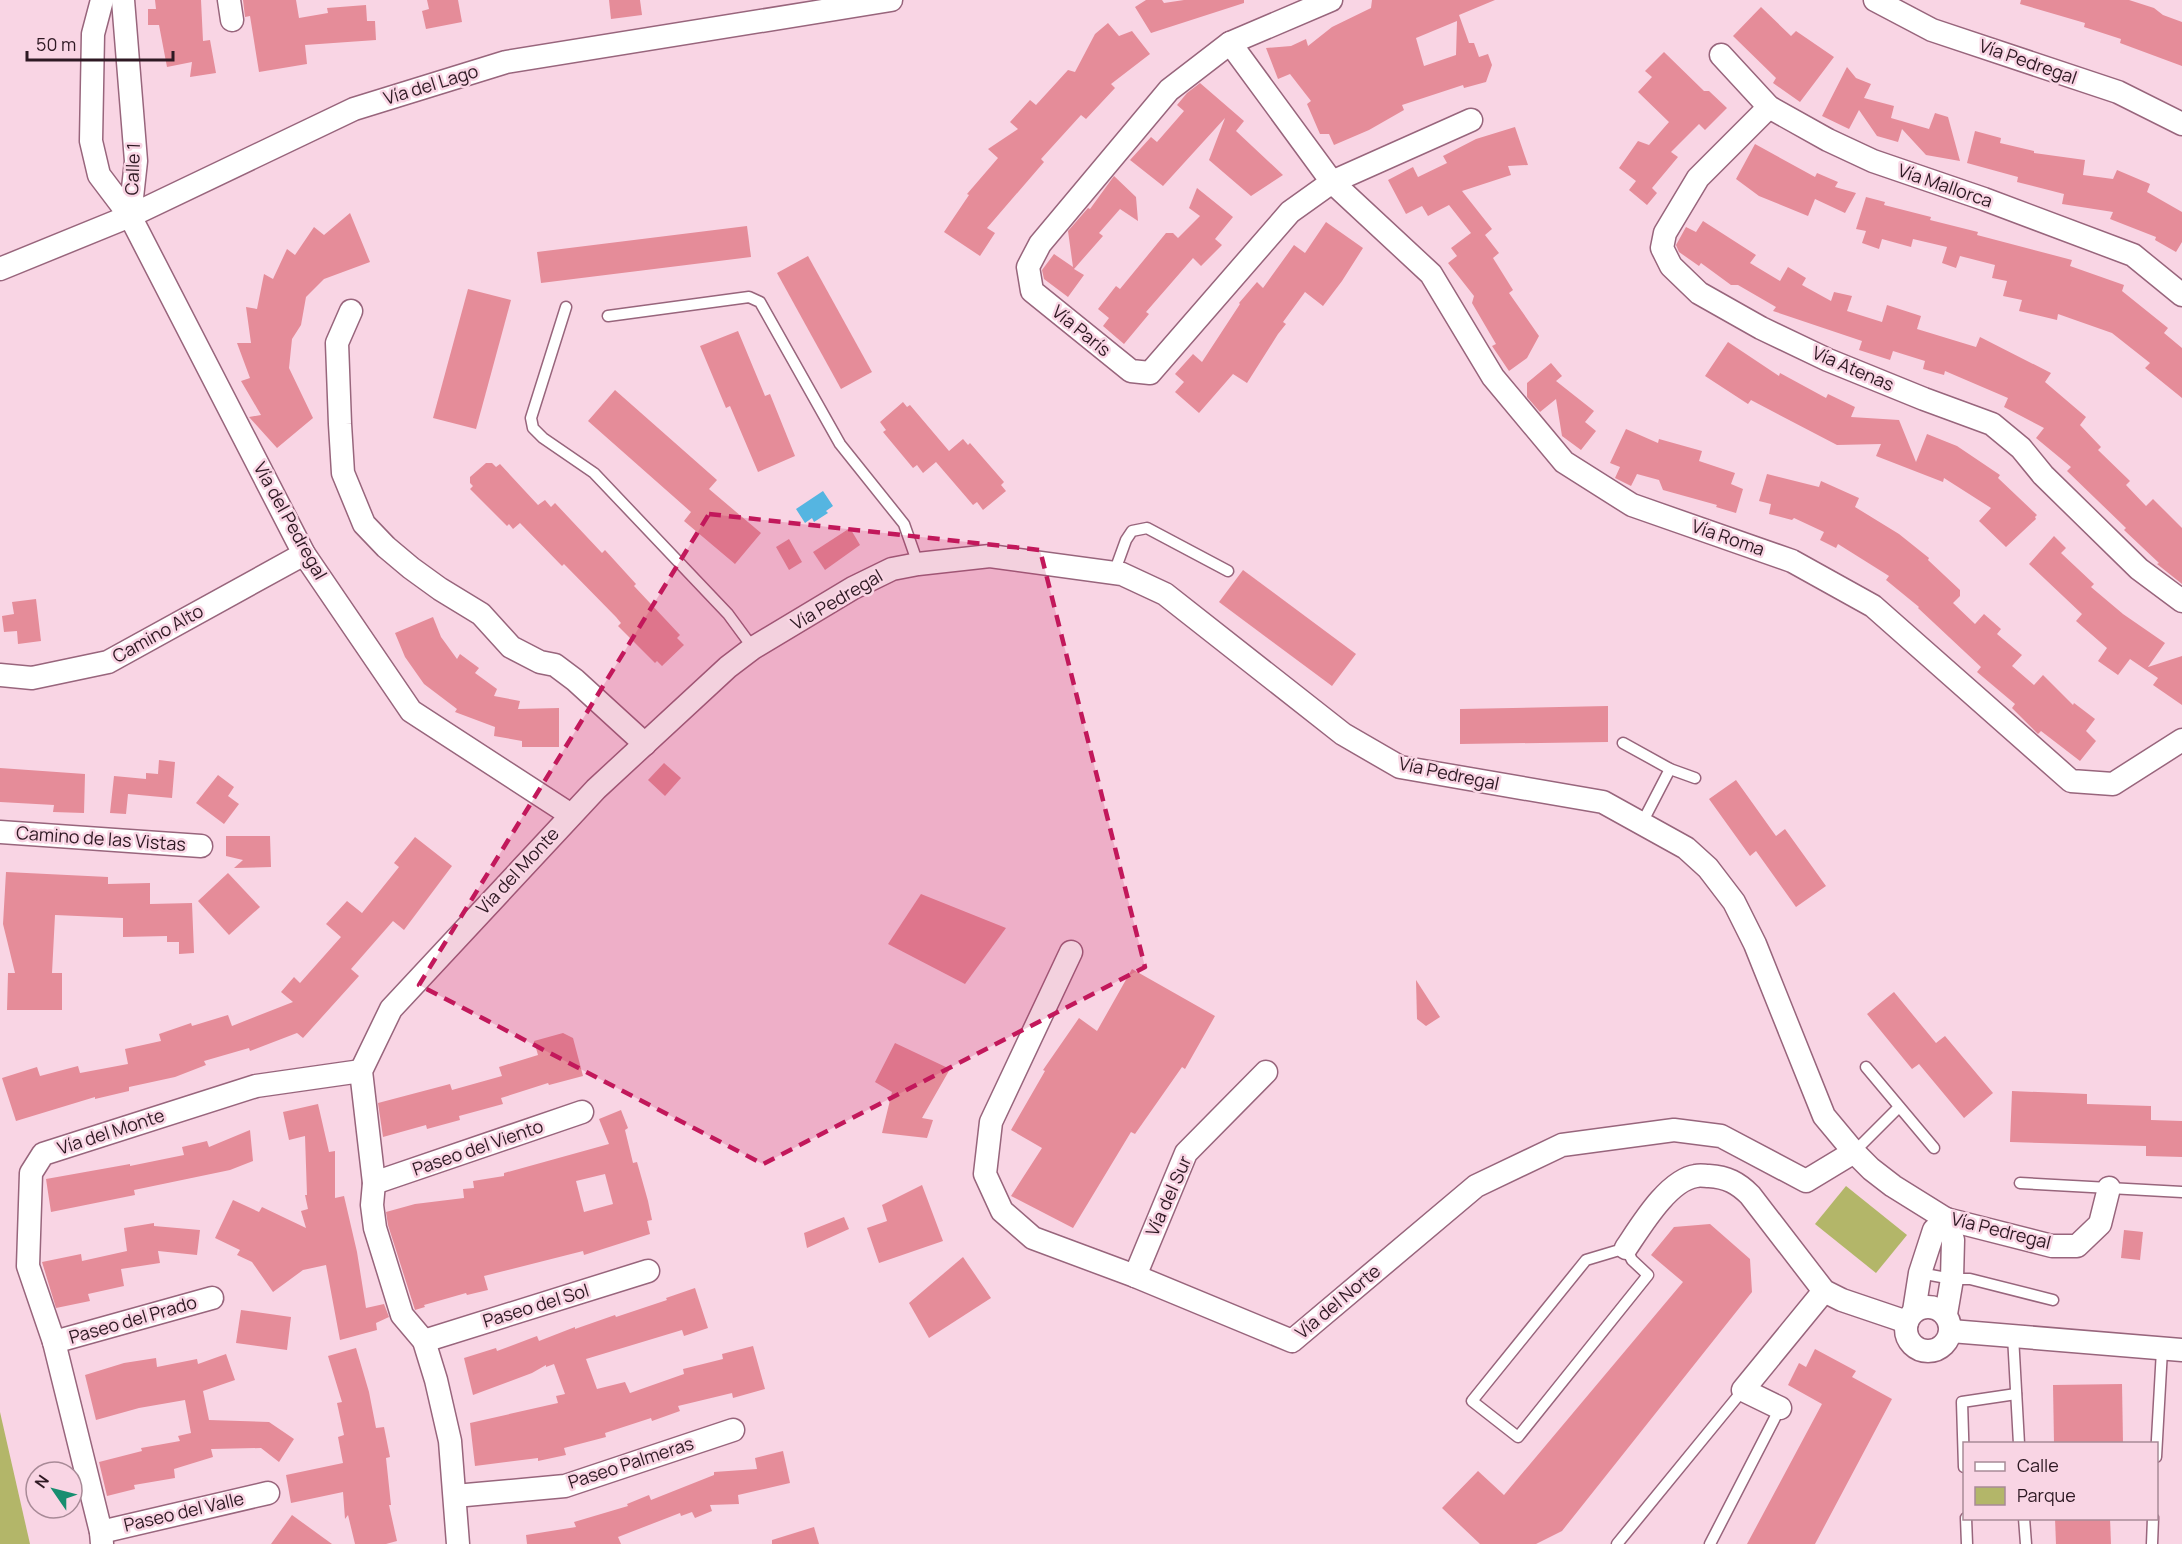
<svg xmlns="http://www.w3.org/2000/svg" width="2182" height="1544" font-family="Manrope,sans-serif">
<rect width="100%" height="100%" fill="#f9d5e4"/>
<!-- green -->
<g fill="#b3b669">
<polygon points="1846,1186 1907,1235 1876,1273 1815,1224"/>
<polygon points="0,1412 30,1544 0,1544"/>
</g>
<!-- water -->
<polygon fill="#55b5e1" points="823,491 833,506 826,511 828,513 814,522 812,518 805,523 796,509"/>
<!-- building -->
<g fill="#e58c99" fill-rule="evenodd">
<polygon points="155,0 201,0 203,41 210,40 216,73 190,77 192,62 167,67 159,25 148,25 148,9 156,9"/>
<polygon points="243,0 296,0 299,18 328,13 327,8 366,5 367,21 375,21 376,40 305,45 307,64 259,72 250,16 245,17"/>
<polygon points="427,0 458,0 462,22 426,29 422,11 429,9"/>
<polygon points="609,0 640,0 642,15 611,19"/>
<polygon points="1146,0 1162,0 1164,3 1184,0 1244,0 1244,3 1151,33 1135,7"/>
<path d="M 1372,0 L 1495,0 L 1459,15 L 1469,43 L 1474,43 L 1479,57 L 1488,54 L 1492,65 L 1486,82 L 1464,88 L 1463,85 L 1402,105 L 1404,110 L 1369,130 L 1334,145 L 1329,134 L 1320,134 L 1307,104 L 1311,101 L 1290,74 L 1278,79 L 1266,48 L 1291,46 L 1306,39 L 1308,46 L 1332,27 L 1371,8 ZM 1457,21 L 1456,55 L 1424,66 L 1416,38 Z"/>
<polygon points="2021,0 2129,0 2154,8 2163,15 2182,22 2182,66 2120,43 2121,39 2084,27 2085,23 2020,4"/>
<polygon points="1761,7 1791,36 1796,31 1834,57 1800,102 1773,83 1776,78 1733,36"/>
<polygon points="1108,23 1119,36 1132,31 1150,54 1111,84 1115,88 1086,119 1081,115 1041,159 1044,162 987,228 995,233 980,256 944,232 969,195 967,194 998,158 988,149 1018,129 1010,122 1030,100 1036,105 1068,70 1075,72 1095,34"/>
<polygon points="1664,52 1704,91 1709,91 1727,108 1705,130 1699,124 1671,152 1678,157 1652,188 1657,193 1647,205 1629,190 1636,181 1619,168 1638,141 1649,145 1669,122 1638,92 1652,77 1645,71"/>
<polygon points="1847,67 1856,78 1871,84 1864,98 1894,106 1891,118 1929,129 1935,113 1948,117 1960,161 1926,155 1902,129 1898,142 1877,136 1859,110 1849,129 1822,116"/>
<polygon points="1200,83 1244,121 1236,131 1283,175 1251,196 1209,160 1225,118 1163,186 1130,160 1151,137 1157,142 1184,111 1177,105 1187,93"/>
<polygon points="1515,127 1528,165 1508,166 1511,175 1462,191 1492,229 1485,235 1499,253 1493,258 1513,290 1509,293 1539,336 1527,358 1509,371 1492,346 1496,344 1472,303 1474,296 1448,263 1457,256 1451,248 1471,233 1449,205 1428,216 1422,206 1406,214 1388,180 1413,167 1418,177 1447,163 1443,156 1476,139"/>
<polygon points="1975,131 2001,138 2000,143 2034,151 2034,153 2085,160 2083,175 2113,179 2117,170 2150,184 2147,192 2182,212 2182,242 2176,252 2155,240 2156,237 2110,219 2113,212 2062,204 2064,194 2017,182 2018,177 1967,163"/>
<polygon points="1755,144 1815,177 1817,173 1838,182 1835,187 1856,193 1845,213 1815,199 1808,216 1759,196 1736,179"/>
<polygon points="1114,176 1136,197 1138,221 1120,209 1099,233 1103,236 1074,269 1084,275 1068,297 1044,279 1042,270 1054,254 1073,267 1068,231 1088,208 1090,209"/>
<polygon points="1197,188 1233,217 1215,239 1222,245 1201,266 1193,258 1146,312 1149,314 1124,344 1103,326 1109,318 1098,309 1116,286 1120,289 1166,233 1173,233 1178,238 1200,216 1189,208"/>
<polygon points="1866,197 1885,202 1884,205 1931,217 1930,220 1978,232 1977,235 2072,260 2070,266 2124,285 2122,291 2168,328 2164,333 2182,348 2182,398 2145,368 2150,363 2112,333 2058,314 2057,320 2019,311 2022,300 2003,296 2007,281 1992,278 1995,265 1960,256 1956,268 1942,263 1947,247 1913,239 1911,247 1882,239 1879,249 1862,243 1866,231 1856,229"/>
<polygon points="350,213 370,262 324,279 306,297 301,325 292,339 289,368 313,418 277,448 249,417 261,415 241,381 250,378 237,343 251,343 246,307 257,309 264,274 273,279 287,249 295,255 314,227 324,235"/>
<polygon points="1703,221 1756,255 1750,263 1780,281 1788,267 1806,278 1802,285 1831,301 1834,292 1852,296 1847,311 1882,322 1887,305 1921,316 1917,329 1976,347 1980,337 2051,373 2045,382 2086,417 2080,425 2101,447 2098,450 2130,481 2126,485 2146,506 2153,499 2182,528 2182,584 2157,564 2159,563 2124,530 2126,528 2067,471 2071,467 2036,438 2044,428 2004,407 2008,398 1945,371 1944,375 1923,369 1925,361 1893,351 1890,360 1859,350 1862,341 1773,311 1776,307 1738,285 1731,285 1701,263 1699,266 1679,252 1676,245 1686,227 1696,232"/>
<polygon points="1326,222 1363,248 1342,281 1323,306 1305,292 1283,322 1286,324 1278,334 1247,383 1233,374 1199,413 1175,392 1184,382 1175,374 1193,354 1202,362 1240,304 1239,303 1257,282 1263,288 1294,245 1305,253"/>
<polygon points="747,226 751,257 541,283 537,252"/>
<polygon points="808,256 872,372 841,389 777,273"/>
<polygon points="468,289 511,300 476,429 433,418"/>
<polygon points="738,331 765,396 770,394 795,456 758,472 730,406 726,408 700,346"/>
<polygon points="1728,342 1779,376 1780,373 1826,398 1828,394 1855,407 1851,417 1899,420 1916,462 1927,434 1957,446 2000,475 1998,478 2037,515 2035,517 2036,519 2006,547 1979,521 1991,508 1944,478 1943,482 1876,456 1881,444 1837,445 1751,400 1748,404 1705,376"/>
<polygon points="1551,363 1562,376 1556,381 1594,411 1585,422 1596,431 1581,450 1562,436 1556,399 1540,412 1527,397 1527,383"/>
<polygon points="615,390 717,480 709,489 761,533 735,564 684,521 691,512 588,421"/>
<polygon points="903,402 907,407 910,405 949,451 963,439 968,445 970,443 1004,482 1001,485 1006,491 983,510 977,502 973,505 936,462 923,473 917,465 913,468 883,432 886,430 880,422"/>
<polygon points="1626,429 1658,443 1659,439 1702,451 1699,461 1735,473 1731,484 1743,489 1736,513 1716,507 1717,505 1663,490 1659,480 1637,474 1631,486 1615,478 1620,467 1610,463"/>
<polygon points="486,463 492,463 496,467 500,464 538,505 545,500 551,507 555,503 602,553 605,550 636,584 634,586 680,635 677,638 684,645 662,666 657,661 655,663 618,626 621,623 616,617 564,564 562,566 520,523 513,529 509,524 507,526 470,489 473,486 470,483 470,477"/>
<polygon points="1767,474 1819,487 1821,481 1859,498 1855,507 1899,534 1929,558 1928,560 1960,590 1960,596 1953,603 1975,624 1984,614 2001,629 1997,634 2022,655 2012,666 2034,685 2043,675 2073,705 2074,703 2095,719 2086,731 2096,741 2080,761 2041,731 2038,734 2012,708 2015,704 1977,672 1981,667 1918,608 1919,607 1886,580 1889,576 1838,544 1836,548 1820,540 1824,532 1794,518 1792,520 1769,514 1771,504 1759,501"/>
<polygon points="850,528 860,545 825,570 813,552"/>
<polygon points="2054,536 2066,548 2061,553 2094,584 2091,587 2123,614 2165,643 2148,667 2182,656 2182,705 2153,685 2158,678 2130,659 2118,675 2098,661 2107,648 2076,621 2082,614 2029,564"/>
<polygon points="789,539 802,562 789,570 776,547"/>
<polygon points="1243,570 1356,654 1332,686 1219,602"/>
<polygon points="36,599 41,641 18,644 17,631 4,632 2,616 14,614 12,602"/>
<polygon points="433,617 441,637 457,659 460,654 479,668 475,673 497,689 494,696 520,701 518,709 559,708 559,747 522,747 522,741 494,736 495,727 455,712 457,709 424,684 405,657 395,633"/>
<polygon points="1608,706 1608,742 1460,744 1460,709"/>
<polygon points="159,760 175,762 172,798 128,794 126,814 110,813 114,776 146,779 146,773 158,774"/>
<polygon points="664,763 681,778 665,796 648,780"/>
<polygon points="0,768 85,774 84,813 53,812 54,805 0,802"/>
<polygon points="218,775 234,787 228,796 239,804 224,824 196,803"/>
<polygon points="1736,780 1776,836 1785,829 1826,886 1796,907 1756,851 1750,856 1709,799"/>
<polygon points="226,836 270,836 271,867 234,868 243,860 226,856"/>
<polygon points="415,837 452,866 404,930 393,921 351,969 359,976 303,1038 297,1033 250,1051 249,1048 204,1061 206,1065 175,1077 129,1087 129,1091 95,1099 95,1097 16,1121 2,1078 37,1067 40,1076 78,1066 80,1073 128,1064 125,1049 161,1041 159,1034 191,1023 192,1026 228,1015 232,1026 293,1002 281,992 294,977 300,983 341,937 326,924 347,901 362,913 399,867 394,863"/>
<polygon points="6,872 108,877 108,884 150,883 150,904 192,903 194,953 179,954 179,942 167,942 167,936 123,937 123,918 55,915 52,973 62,973 62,1010 7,1010 8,973 15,973 3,924"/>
<polygon points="228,873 260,907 229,935 198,901"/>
<polygon points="921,894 1006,928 965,984 888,944"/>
<polygon points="1132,969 1215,1016 1185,1069 1182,1067 1135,1134 1131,1132 1073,1228 1011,1196 1042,1148 1011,1130 1045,1071 1043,1070 1079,1018 1097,1031"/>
<polygon points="1416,980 1440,1017 1426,1026 1417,1019"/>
<polygon points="1894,992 1936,1043 1945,1036 1993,1093 1964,1118 1919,1064 1912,1069 1867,1014"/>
<polygon points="563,1033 573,1038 583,1076 549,1085 548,1083 501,1098 503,1104 459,1116 460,1120 427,1129 426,1125 383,1137 378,1103 450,1084 452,1090 502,1076 499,1067 538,1055 534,1041"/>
<polygon points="895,1043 950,1069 922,1118 933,1120 927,1138 882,1133 892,1092 875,1082"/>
<polygon points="2012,1091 2087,1094 2087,1104 2151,1106 2151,1120 2182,1121 2182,1157 2146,1156 2146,1146 2010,1142"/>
<polygon points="318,1104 329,1152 335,1151 335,1198 344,1196 357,1252 366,1308 384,1304 389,1317 376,1323 377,1330 340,1340 326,1265 303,1270 273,1292 252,1262 237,1255 240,1250 215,1238 233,1200 259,1212 262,1207 306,1228 301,1211 308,1209 305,1195 307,1195 305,1136 289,1140 283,1112"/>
<path d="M 621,1110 L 628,1128 L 625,1130 L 633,1163 L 637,1162 L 648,1201 L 652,1220 L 647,1221 L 650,1234 L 584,1255 L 583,1251 L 484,1276 L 488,1290 L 467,1295 L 466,1293 L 424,1305 L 425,1307 L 415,1310 L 388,1225 L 386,1212 L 415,1204 L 464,1198 L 463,1189 L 474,1188 L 473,1181 L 504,1176 L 504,1173 L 609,1144 L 599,1119 ZM 605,1174 L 613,1204 L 584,1212 L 576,1181 Z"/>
<polygon points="250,1130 253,1161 230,1170 134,1190 135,1195 51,1212 46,1179 130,1164 130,1166 184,1155 182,1147 207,1141 209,1147"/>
<polygon points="922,1185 943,1241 879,1263 867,1228 887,1221 882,1205"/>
<polygon points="844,1217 849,1229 807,1248 804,1233"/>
<polygon points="154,1223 154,1226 200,1230 197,1255 158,1251 160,1263 121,1269 124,1286 88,1294 90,1301 56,1308 42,1262 81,1254 82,1261 127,1251 124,1228"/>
<polygon points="1710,1224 1750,1259 1752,1292 1562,1531 1536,1544 1480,1544 1442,1508 1478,1471 1504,1495 1683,1282 1651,1255 1674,1227"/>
<polygon points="2124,1230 2143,1232 2140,1260 2121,1258"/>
<polygon points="963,1257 991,1298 929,1338 909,1303"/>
<polygon points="695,1288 708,1328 684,1336 682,1330 586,1359 597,1389 625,1382 630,1393 684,1374 683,1369 723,1359 722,1354 753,1346 765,1389 733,1398 732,1393 678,1406 680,1411 652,1421 651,1418 605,1433 606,1437 564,1448 566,1455 538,1461 538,1458 475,1466 470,1423 558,1403 556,1396 565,1394 554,1364 546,1367 546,1365 532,1373 473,1395 464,1358 496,1348 497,1351 537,1336 539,1341 575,1327 575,1329 615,1315 616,1317 667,1300 666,1298"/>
<polygon points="241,1310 291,1317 287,1350 236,1343"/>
<polygon points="356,1348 369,1392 376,1428 384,1427 390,1457 386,1458 391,1505 389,1505 397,1541 386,1544 355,1544 348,1515 345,1519 343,1492 291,1503 286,1475 343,1463 338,1437 344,1435 337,1403 342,1402 328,1356"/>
<polygon points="1815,1349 1856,1371 1852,1377 1892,1399 1815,1544 1747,1544 1822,1404 1788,1385 1799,1363 1806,1367"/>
<polygon points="226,1354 235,1380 203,1391 209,1420 269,1422 294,1439 279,1462 261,1448 211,1449 213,1457 174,1469 175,1478 134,1485 135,1489 107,1496 99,1462 142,1451 141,1448 180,1441 178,1436 191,1433 185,1400 139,1408 96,1420 85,1375 124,1363 156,1358 157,1367 197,1359 198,1364"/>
<polygon points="2122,1384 2123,1443 2054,1443 2053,1385"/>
<polygon points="783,1451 790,1483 738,1495 739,1504 710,1505 712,1511 695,1518 692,1512 681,1516 680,1513 618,1537 621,1544 527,1544 526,1535 576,1527 574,1522 628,1506 627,1504 649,1495 651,1500 714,1475 714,1472 757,1469 755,1458"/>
<polygon points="292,1515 332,1544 271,1544"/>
<polygon points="2055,1518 2110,1518 2111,1544 2056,1544"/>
<polygon points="814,1527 819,1544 772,1544 772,1540"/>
</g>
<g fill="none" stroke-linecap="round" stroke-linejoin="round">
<defs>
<g id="lane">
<polyline points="566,307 531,418 533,428 543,438 594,473 728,614 753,648"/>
<polyline points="608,316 749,297 760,302 840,444 904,524 918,564"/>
<polyline points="1114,573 1126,540 1132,531 1147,528 1228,571"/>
<polyline points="1623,743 1670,769 1695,778"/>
<polyline points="1642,823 1670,769"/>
<polyline points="1866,1067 1934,1148"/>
<polyline points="1854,1152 1899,1107"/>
<polyline points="2020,1183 2182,1192"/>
<polygon points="1626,1248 1632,1260 1648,1275 1518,1437 1472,1401 1586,1260"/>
<polyline points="1920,1273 1952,1279 1970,1279 2053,1300"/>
<polyline points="2013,1336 2019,1444"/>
<polyline points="2156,1457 2162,1350"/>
<polyline points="1964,1467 1962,1402 2016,1394"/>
<polyline points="1966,1518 1967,1544"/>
<polyline points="2024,1518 2026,1544"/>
<polyline points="1617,1544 1743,1390"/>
<polyline points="1710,1544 1780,1408"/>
<polyline points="2152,1544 2153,1518"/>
</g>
<g id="street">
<polyline points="102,0 93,34 91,141 99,175 130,216 304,554 411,711 571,815"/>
<polyline points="123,0 136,161 130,216"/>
<polyline points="229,0 232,20"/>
<polyline points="1331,0 1230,43 1169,90 1040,244 1028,267 1032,291 1131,371 1150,373 1290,212 1332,182 1471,120"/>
<polyline points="1875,0 1932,30 2118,92 2182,124"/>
<polyline points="1230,43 1332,182 1431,274 1493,377 1564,462 1632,505 1792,561 1873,606 2071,781 2113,784 2182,740"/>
<polyline points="1721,55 1769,107 1828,140 1873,161 1984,199 2133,255 2182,295"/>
<polyline points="1769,107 1698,178 1665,233 1662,248 1671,266 1699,293 1761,328 1828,360 1924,399 1992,424 2021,448 2043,475 2139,569 2182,601"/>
<polyline points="0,269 130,216 354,109 506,62 891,0"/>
<polyline points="351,311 337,343 340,424 343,473 364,524 386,547 411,568 440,589 481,614 511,647 540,662 555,665 575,680 645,744"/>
<polyline points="0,675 32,678 108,662 304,554"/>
<polyline points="0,832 201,846"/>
<polyline points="1071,952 991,1122 985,1174 1002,1211 1033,1238 1135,1276 1292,1341 1476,1186 1562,1145 1674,1130 1721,1136 1806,1181 1854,1152"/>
<polyline points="374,1183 582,1112"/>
<path d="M 1626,1248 C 1641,1226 1668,1180 1696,1176 C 1700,1175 1705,1176 1709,1176 C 1727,1177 1738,1183 1750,1195 L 1824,1291 L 1842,1300 L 1907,1322"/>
<polyline points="1135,1276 1186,1153 1266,1072"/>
<circle cx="1928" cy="1329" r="22"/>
<polyline points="1914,1311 1920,1273 1934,1230 1946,1219 1953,1240 1952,1279 1946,1314"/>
<polyline points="1951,1331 2182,1350"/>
<polyline points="424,1341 648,1271"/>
<polyline points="54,1342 212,1298"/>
<polyline points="1780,1408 1743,1390 1824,1291"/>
<polyline points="455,1496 565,1486 733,1430"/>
<polyline points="101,1532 268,1493"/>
<polyline points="102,1544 101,1532 54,1342 28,1266 31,1173 43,1154 256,1086 361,1071"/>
<polyline points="458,1544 450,1441 436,1380 424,1341 402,1315 375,1228 372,1205 374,1183 361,1071 391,1009 596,789 728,667 753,648 853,588 892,569 918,564 990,556 1122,574 1165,594 1343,734 1400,767 1603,802 1686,848 1708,868 1734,902 1755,944 1824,1116 1854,1152 1871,1169 1893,1186 1946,1219 2052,1246 2077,1246 2100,1224 2109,1188"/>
</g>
</defs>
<!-- lane casing -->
<use href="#lane" stroke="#98657c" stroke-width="13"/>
<!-- street casing -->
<use href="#street" stroke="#98657c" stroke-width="25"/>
<!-- lane -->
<use href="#lane" stroke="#fff" stroke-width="10"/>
<!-- street -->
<use href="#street" stroke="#fff" stroke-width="22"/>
</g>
<!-- marked area -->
<path fill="#c2185b" fill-opacity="0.2" stroke="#c2185b" stroke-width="4.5" stroke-dasharray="12 8" stroke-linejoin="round" d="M 709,514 L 1040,550 L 1145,967 L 763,1164 L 419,985 Z"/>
<g text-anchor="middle" stroke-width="5" stroke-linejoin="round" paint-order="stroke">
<!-- street labels -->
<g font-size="18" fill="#2e1923" stroke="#f9d5e4">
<text transform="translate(2028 62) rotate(19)" y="6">Vía Pedregal</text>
<text transform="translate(431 85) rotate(-17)" y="6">Vía del Lago</text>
<text transform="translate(133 169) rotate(-88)" y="6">Calle 1</text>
<text transform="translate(1945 186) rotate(19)" y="6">Vía Mallorca</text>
<text transform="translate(1081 331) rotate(39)" y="6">Vía París</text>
<text transform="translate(1853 369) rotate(23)" y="6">Vía Atenas</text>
<text transform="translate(290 521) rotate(61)" y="6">Vía del Pedregal</text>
<text transform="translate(1728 538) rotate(19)" y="6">Vía Roma</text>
<text transform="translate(837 600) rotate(-30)" y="6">Vía Pedregal</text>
<text transform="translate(158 634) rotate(-29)" y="6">Camino Alto</text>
<text transform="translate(1449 774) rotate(12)" y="6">Vía Pedregal</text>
<text transform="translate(101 839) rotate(4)" y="6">Camino de las Vistas</text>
<text transform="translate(518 871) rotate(-47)" y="6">Vía del Monte</text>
<text transform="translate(111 1132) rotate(-18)" y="6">Vía del Monte</text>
<text transform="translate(478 1148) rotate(-19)" y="6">Paseo del Viento</text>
<text transform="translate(1169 1196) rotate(-66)" y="6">Vía del Sur</text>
<text transform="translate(2001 1231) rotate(14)" y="6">Vía Pedregal</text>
<text transform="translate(1338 1302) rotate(-40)" y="6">Vía del Norte</text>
<text transform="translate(536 1306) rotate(-17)" y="6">Paseo del Sol</text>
<text transform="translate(133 1320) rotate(-16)" y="6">Paseo del Prado</text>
<text transform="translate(631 1463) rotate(-18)" y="6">Paseo Palmeras</text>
<text transform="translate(184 1512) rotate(-13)" y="6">Paseo del Valle</text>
</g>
</g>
<!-- legend -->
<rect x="1963" y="1442" width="195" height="78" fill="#f9d5e4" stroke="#a88a97" stroke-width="1.5"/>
<rect x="1975" y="1462" width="30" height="9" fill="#ffffff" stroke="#a88a97" stroke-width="1.5"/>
<text x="2017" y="1472" font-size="18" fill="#2e1923">Calle</text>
<rect x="1975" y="1487" width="30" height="18" fill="#b3b669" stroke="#a88a97" stroke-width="1.5"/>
<text x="2017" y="1502" font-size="18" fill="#2e1923">Parque</text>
<!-- north arrow -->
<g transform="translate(54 1490) rotate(305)"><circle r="28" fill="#f9d5e4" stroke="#a88a97" stroke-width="1.5"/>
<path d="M0-4.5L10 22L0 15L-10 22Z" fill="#188e70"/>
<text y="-9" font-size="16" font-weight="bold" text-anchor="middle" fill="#2e1923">N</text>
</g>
<!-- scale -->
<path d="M27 51v9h146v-9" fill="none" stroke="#2e1923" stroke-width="3"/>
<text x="36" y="51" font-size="18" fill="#2e1923" stroke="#f9d5e4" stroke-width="4.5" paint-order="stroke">50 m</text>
</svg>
